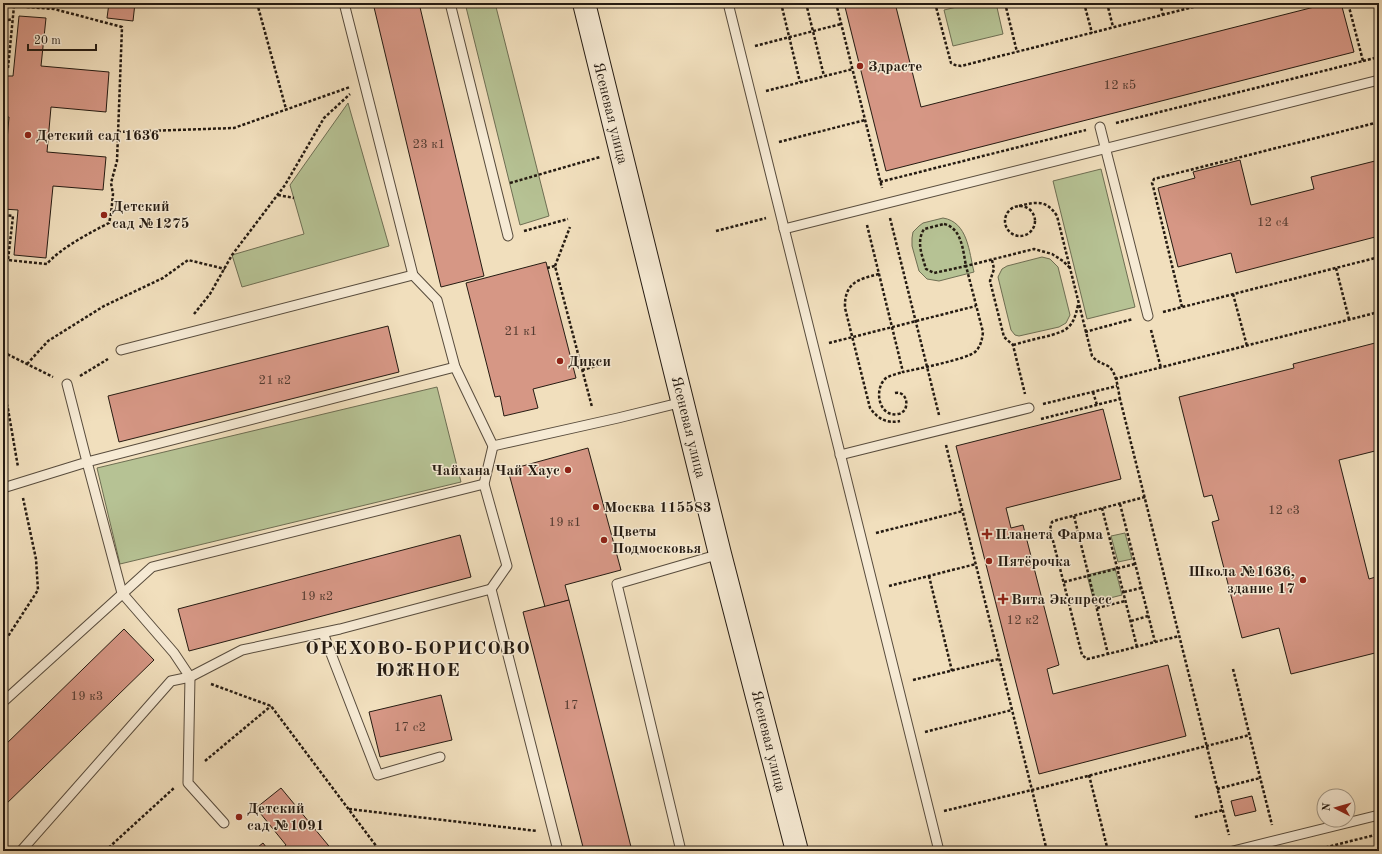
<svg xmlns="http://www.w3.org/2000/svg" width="1382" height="854" font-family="'Old Standard TT',serif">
<rect width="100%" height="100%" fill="#f1dfbd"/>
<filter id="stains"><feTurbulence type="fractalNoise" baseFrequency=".005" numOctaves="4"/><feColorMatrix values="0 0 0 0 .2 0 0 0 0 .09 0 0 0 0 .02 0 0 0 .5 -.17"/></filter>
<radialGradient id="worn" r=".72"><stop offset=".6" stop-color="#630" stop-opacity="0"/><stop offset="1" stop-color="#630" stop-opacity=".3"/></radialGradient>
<!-- green -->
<g fill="#b6c294" stroke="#6e6e53">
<polygon points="465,3 495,3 549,216 520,225"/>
<polygon points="974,3 996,3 1003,34 953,46 944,10"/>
<polygon points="348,103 389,246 242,287 232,255 304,234 290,185"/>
<polygon points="1101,169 1135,307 1087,319 1053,181"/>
<path d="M 943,218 C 968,222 969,252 974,272 L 939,281 L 927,279 L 919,271 L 912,246 L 912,238 L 913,232 L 919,226 L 923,223 Z"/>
<polygon points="1042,257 1050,259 1058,267 1070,315 1066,323 1059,327 1019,336 1015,335 1011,330 998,277 1002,269 1007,266"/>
<polygon points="437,387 461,482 120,564 97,468"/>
<polygon points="1125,533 1132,559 1118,562 1111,536"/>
<polygon points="1115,568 1122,595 1094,602 1087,575"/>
</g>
<!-- building -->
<g fill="#d69785" stroke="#251b12">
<polygon points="109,3 135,3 133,21 107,18"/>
<polygon points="373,3 419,3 484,276 441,287"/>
<polygon points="844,3 895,3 921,107 1330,3 1341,3 1354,52 886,171"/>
<polygon points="19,16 46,18 41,66 109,72 106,112 51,107 47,152 106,157 103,190 53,186 46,258 14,255 18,210 3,209 3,163 5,164 9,117 3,117 3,76 13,76"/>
<polygon points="1240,160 1251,205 1314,189 1311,177 1379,160 1379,236 1236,273 1231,253 1178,267 1158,188 1195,178 1193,172"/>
<polygon points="546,262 576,378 533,389 538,408 504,416 500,396 495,397 466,283"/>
<polygon points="388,326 399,372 119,442 108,396"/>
<polygon points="1379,342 1379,450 1339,460 1369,579 1379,576 1379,652 1291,674 1279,628 1242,638 1212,522 1219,520 1212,495 1204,497 1179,397 1294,368 1293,364"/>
<polygon points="1103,409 1121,479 1006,508 1011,528 1023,525 1059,665 1047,669 1053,694 1168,665 1186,736 1039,774 956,446"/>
<polygon points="588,448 621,570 565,585 569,600 545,607 508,470"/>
<polygon points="460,535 471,577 189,651 178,609"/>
<polygon points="569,600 583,655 632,851 584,851 523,612"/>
<polygon points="124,629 154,660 3,807 3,747"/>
<polygon points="441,695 452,740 380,757 369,712"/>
<polygon points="281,788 333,851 279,851 286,845 256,808"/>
<polygon points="1252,796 1256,811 1235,816 1231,801"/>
<polygon points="263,843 269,851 253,851"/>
</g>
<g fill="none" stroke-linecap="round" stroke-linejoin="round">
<defs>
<g id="lane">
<polyline points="344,3 413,275 437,300 455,367 493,446 484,484 507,566 491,589 558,851"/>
<polyline points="450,3 508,236"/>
<polyline points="728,3 939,851"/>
<polyline points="1100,127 1148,316"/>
<polyline points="784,229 1379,80"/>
<polyline points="121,350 413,275"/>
<polyline points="455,367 87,462 122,593 174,653 190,677 242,650 340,629 491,589"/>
<polyline points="493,446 618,418 683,402"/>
<polyline points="840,455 1029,408"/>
<polyline points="3,488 87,462 67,384"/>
<polyline points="323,633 378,775 440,757"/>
<polyline points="3,702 152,567 484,484"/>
<polyline points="21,851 171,681 190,677 188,783 224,823"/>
<polyline points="681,851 617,584 720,554"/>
<polyline points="1233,851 1379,815"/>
</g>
<polyline id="secondary" points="584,3 720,554 797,851"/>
</defs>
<!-- lane casing -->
<use href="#lane" stroke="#584c3d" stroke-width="11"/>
<!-- secondary casing -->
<use href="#secondary" stroke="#251b12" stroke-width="24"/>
<!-- path -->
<g stroke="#251b12" stroke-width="2.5" stroke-dasharray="3 2" stroke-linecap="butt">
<polyline points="257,3 286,109"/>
<polyline points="781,3 800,82"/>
<polyline points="806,3 824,76"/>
<polyline points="836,3 882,188"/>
<polyline points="935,3 951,63 955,65 961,66 1209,3"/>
<polyline points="1005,3 1017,52"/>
<polyline points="1084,3 1092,33"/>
<polyline points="1107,3 1113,27"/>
<polyline points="1160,3 1163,15"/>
<polyline points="3,21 13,19"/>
<polyline points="755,46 841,24"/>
<polyline points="1363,61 1379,57"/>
<path d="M 3,68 L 8,68 L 14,6 L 54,9 L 122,27 L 117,161 L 111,183 L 113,194 L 111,214 L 109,223 C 91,232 59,249 47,264 L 8,260 L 13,216 L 3,215"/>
<polyline points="766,91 853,69"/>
<polyline points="1116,123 1363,61 1348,3"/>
<polyline points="118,132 234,128 350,87"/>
<polyline points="779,142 865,120"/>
<polyline points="880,182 1086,130"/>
<polyline points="510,183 600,157"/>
<polyline points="278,195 294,198"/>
<circle cx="1020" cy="221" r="15"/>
<path d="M 1019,206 C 1036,202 1046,199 1057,216 L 1092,356 C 1097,362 1102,363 1108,366 C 1117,372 1118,390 1120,399"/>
<polyline points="890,218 939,415"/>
<path d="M 944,224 C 962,228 963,251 966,266 L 934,273 L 926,269 C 922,255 916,242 924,229 Z"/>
<path d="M 867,225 L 903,372 C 917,369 967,359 975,352 C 981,346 982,340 983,332 L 966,266 L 1034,249 L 1052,254 L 1063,261 L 1070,268"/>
<polyline points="524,231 568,219"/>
<polyline points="716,231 766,218"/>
<polyline points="992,260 994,269 990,281 1004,337 1013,345 1025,394"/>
<polyline points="555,266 570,227"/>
<polyline points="547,268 555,266 592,407"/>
<polyline points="1336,268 1349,319"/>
<path d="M 879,274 C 858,279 844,283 845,308 L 870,408 C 878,419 887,424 900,421"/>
<polyline points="1233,294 1247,346"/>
<polyline points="1182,307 1153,186 1152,183 1154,179 1379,122"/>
<polyline points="1163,312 1379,257"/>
<polyline points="194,314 210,294 232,255 285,185 324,118 350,94"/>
<polyline points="1151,330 1161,368"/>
<polyline points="1085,332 1133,319"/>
<polyline points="829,343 976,306"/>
<path d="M 1013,345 C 1024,342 1034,339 1044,337 C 1067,331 1073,329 1078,305"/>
<polyline points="3,352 53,377"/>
<polyline points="27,364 48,341 104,306 163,278 188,260 225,269"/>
<polyline points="582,370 604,364"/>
<polyline points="80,376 108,359"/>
<polyline points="1115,379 1379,312"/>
<polyline points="3,389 8,409 18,467"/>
<polyline points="1093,392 1097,405"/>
<path d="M 895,393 C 908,390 911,412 898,414 C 879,418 873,389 886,378 C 891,375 897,374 903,372"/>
<polyline points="1043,404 1117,386"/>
<polyline points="1041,419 1120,399 1229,835"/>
<polyline points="946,445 1032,790 1250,735"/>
<polyline points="1145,497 1057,520 1052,522 1050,529 1082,655 1087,659 1092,658 1179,636"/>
<polyline points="1120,504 1155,642"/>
<polyline points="1102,508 1137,647"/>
<polyline points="1074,516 1108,654"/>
<polyline points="876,533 963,511"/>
<polyline points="929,576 952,671"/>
<polyline points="1064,582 1135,564"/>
<polyline points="889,586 976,564"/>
<polyline points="1124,592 1141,588"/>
<polyline points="1097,608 1125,601"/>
<polyline points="1131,621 1148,616"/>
<polyline points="3,644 38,590 36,559 23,498"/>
<polyline points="1233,669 1272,825"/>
<polyline points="913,680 999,659"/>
<polyline points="211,684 271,706 380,851"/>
<polyline points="925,732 1012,710"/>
<polyline points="205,761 271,706"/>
<polyline points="1089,775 1108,851"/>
<polyline points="1217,789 1260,778"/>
<polyline points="349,809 537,831"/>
<polyline points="944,811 1032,790 1047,851"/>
<polyline points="1195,817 1223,810"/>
<polyline points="105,851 174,788"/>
<polyline points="1311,851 1379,834"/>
</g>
<!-- lane -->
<use href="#lane" stroke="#f6ead4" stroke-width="9"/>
<!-- secondary -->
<use href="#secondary" stroke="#f6ead4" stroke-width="22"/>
</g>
<!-- markers -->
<g fill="#8f2418" stroke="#f6ead4" stroke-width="1.5">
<circle cx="860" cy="66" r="4"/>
<circle cx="28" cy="135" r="4"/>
<circle cx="104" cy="215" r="4"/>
<circle cx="560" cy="361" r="4"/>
<circle cx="568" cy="470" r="4"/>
<circle cx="596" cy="507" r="4"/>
<path d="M985 528h4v4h4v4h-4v4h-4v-4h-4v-4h4z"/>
<circle cx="604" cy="540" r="4"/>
<circle cx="989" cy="561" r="4"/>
<circle cx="1303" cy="580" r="4"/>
<path d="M1001 593h4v4h4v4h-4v4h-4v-4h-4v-4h4z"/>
<circle cx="239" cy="817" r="4"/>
</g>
<g text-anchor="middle" stroke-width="3" stroke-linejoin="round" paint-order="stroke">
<!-- number labels -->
<g font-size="13" fill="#513a2f">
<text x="1120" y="89">12 к5</text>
<text x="429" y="148">23 к1</text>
<text x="1273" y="226">12 с4</text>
<text x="521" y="335">21 к1</text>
<text x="275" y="384">21 к2</text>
<text x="1284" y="514">12 с3</text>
<text x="565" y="526">19 к1</text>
<text x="317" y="600">19 к2</text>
<text x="1023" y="624">12 к2</text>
<text x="87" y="700">19 к3</text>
<text x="571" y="709">17</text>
<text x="410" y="731">17 с2</text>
</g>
<!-- poi labels -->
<g font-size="15" font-weight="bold" fill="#251b12" stroke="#f6ead4" text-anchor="start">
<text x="868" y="71">Здрасте</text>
<text x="36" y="140">Детский сад 1636</text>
<text x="112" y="211">Детский<tspan x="112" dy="17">сад №1275</tspan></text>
<text x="568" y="366">Дикси</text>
<text x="560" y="475" text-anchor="end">Чайхана Чай Хаус</text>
<text x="604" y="512">Москва 115583</text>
<text x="612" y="536">Цветы<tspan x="612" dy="17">Подмосковья</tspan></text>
<text x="995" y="539">Планета Фарма</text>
<text x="997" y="566">Пятёрочка</text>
<text x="1295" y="576" text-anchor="end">Школа №1636,<tspan x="1295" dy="17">здание 17</tspan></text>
<text x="1011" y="604">Вита Экспресс</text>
<text x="247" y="813">Детский<tspan x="247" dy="17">сад №1091</tspan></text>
</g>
<!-- street labels -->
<g font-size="15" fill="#251b12" stroke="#f6ead4">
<text transform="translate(611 113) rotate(76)" y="5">Ясеневая улица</text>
<text transform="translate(689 427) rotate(76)" y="5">Ясеневая улица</text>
<text transform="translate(769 741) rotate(76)" y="5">Ясеневая улица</text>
</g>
<!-- district labels -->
<g font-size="19" font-weight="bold" letter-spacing="1" fill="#251b12" stroke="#f6ead4">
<text x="418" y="654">ОРЕХОВО-БОРИСОВО<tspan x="418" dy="22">ЮЖНОЕ</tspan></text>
</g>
</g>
<!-- margin -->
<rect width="1382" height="854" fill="none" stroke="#f1dfbd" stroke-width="16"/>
<rect x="4" y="4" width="1374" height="846" fill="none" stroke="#251b12" stroke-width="2"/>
<rect x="8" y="8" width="1366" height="838" fill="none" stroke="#251b12"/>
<!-- north arrow -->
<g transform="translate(1336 808) rotate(276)"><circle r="19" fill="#f6ead4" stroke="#a29786"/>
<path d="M0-3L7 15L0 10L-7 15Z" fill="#8f2418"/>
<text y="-6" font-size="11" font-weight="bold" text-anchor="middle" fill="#251b12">N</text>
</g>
<!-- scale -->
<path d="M28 44v6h68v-6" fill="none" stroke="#251b12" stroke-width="2"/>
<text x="34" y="44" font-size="12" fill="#251b12" stroke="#f6ead4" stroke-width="3" paint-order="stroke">20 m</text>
<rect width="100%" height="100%" filter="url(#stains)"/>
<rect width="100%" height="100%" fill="url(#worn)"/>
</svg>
